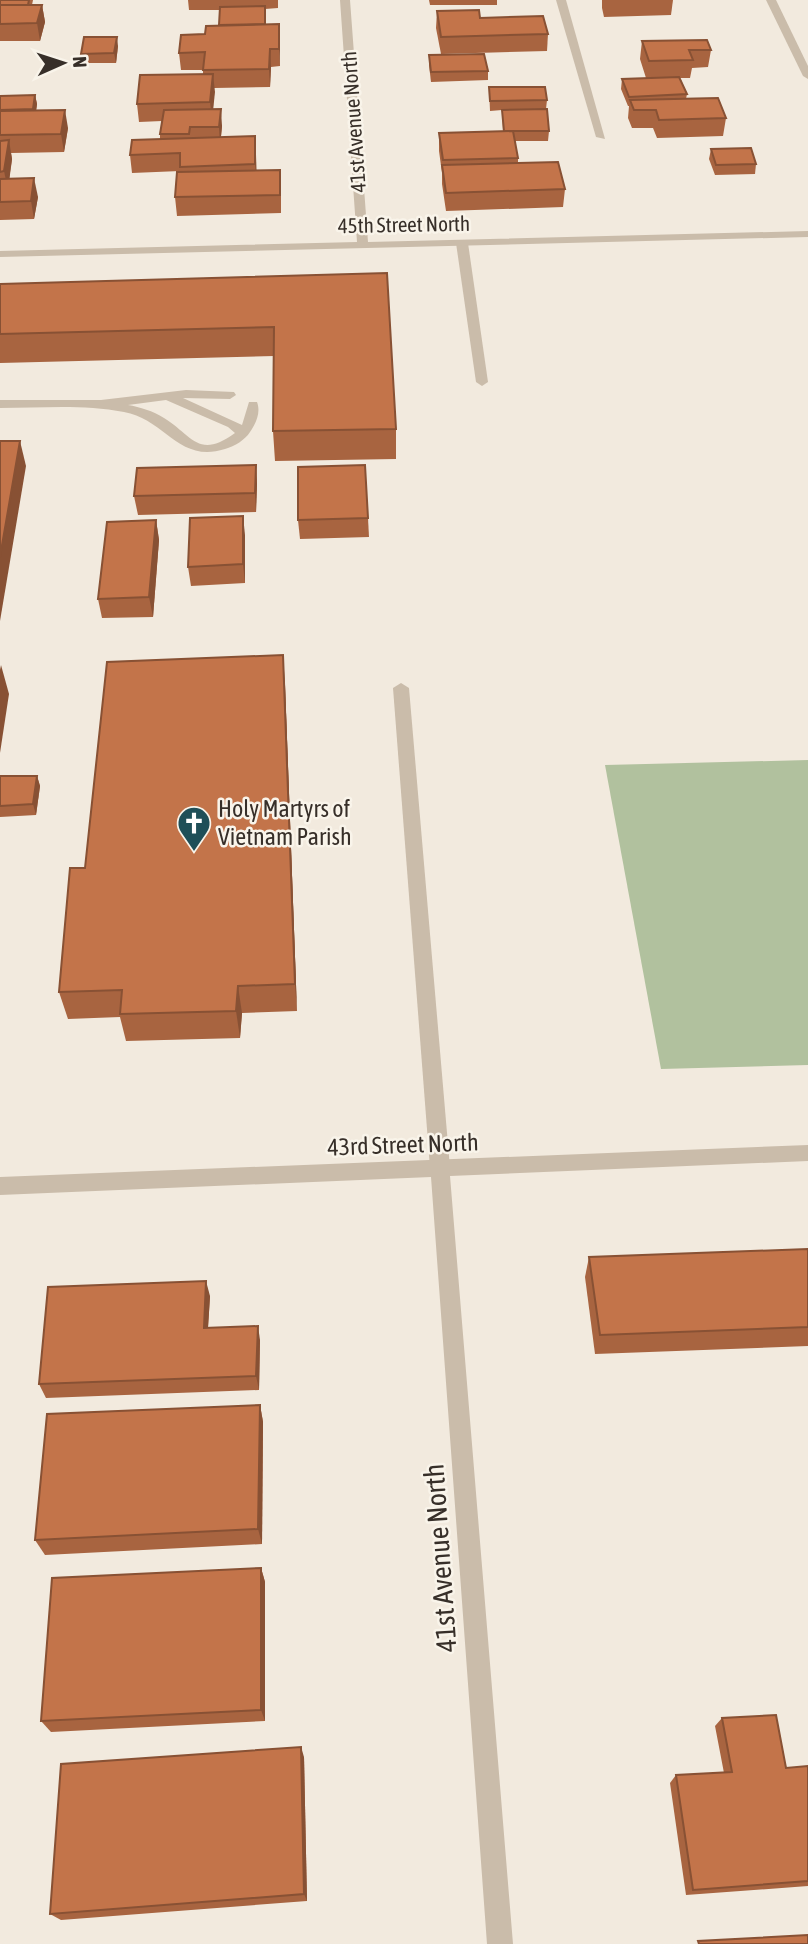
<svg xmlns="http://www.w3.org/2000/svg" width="808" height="1944" font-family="'Asap Condensed',sans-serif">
<rect width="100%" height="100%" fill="#f2eade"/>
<!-- green -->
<polygon fill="#b1c19e" points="808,760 808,1065 661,1069 605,765"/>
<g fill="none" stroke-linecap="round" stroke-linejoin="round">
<!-- lane -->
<g fill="#cabcaa" fill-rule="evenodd">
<polygon points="556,0 566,0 605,139 596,137"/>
<polygon points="462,240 468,243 488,382 482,386 476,382 456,243"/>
<path d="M 186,390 L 234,392 L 236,395 L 230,399 L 183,398 L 242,425 L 249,402 L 257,402 C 261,413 256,423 250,432 C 245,440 235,446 225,449 C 179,464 165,419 124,412 C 83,404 41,408 0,408 L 0,400 L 101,400 ZM 166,400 L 228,427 L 235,433 C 198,460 192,435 164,418 C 153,411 140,407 128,405 Z"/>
<polygon points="401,683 409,688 450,1168 447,1174 440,1176 433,1174 430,1168 393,688"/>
</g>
<!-- street -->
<g fill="#cabcaa" fill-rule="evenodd">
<polygon points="340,0 350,0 368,242 808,231 808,237 0,257 0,251 357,242"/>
<polygon points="766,0 776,0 808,66 808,79 803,76"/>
<polygon points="808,1145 808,1161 450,1176 513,1944 487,1944 431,1177 0,1195 0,1177"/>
</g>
</g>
<!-- wall -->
<g fill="#a86440">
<polygon points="0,0 33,0 32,5 42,5 45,22 40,41 0,41"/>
<polygon points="188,0 278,0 278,8 265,9 266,24 279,24 280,66 271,67 270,87 214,88 213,109 222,126 221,137 256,155 256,170 281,188 281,213 177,216 175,197 180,171 132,173 130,155 160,139 160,134 162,121 139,122 137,104 203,74 203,70 181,70 179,53 219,25 220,10 189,10"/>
<polygon points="429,0 497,0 497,5 430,5"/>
<polygon points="602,0 673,0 671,15 604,17 602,8"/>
<polygon points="437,11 480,18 548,34 547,51 441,54 436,28"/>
<polygon points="642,41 711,50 708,67 692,68 690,78 680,78 687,94 686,99 726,118 723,136 657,138 653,128 632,128 628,118 629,106 628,106 621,89 622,79 646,78 640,59"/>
<polygon points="118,46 116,63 83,63 81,54"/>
<polygon points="429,55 488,71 488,80 431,82 429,65"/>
<polygon points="489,87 547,100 546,109 549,131 548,141 515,141 518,158 518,163 565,189 563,207 446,211 442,184 442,173 439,151 439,133 503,132 502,110 490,111"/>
<polygon points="35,95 37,104 36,111 68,128 64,152 11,153 12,159 9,179 38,197 34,219 0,220 0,96"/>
<polygon points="711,149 756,164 755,174 715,175 709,159"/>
<polygon points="387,273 396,429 396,459 275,461 273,431 274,356 0,363 0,284"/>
<polygon points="256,465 257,484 256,512 138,515 134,496"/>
<polygon points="368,518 369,537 300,539 298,520"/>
<polygon points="156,520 159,540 153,617 102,618 98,599"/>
<polygon points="245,535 245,583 191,586 188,567"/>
<polygon points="285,685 297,1011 242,1013 240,1038 126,1041 120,1017 68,1019 59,992 85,868"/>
<polygon points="0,776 37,776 40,786 36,815 0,817"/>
<polygon points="808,1249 808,1346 595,1354 585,1277 589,1257"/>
<polygon points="210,1296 208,1328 260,1340 259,1390 46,1398 39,1384"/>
<polygon points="260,1405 263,1422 262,1544 45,1555 35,1540"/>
<polygon points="261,1568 265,1582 265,1721 51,1732 41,1721"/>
<polygon points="722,1718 786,1768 808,1766 808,1886 686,1895 670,1783 676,1775 724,1773 715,1726"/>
<polygon points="304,1757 307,1901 61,1920 50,1914"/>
</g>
<!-- shaded-wall -->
<g fill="#885134">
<polygon points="42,5 45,22 40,41 37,23"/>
<polygon points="279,24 280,41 280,66 279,49"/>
<polygon points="117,37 118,46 116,63 114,53"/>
<polygon points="270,49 271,67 270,87 269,69"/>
<polygon points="213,74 215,92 212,120 210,102"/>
<polygon points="35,95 37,104 35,119 33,109"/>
<polygon points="221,109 222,126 220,145 219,127"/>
<polygon points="65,110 68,128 64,152 61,134"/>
<polygon points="255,136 256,155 257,183 255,164"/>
<polygon points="9,140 12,159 8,190 4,171"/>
<polygon points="34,178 38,197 34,219 31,201"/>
<polygon points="20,441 26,466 0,621 0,557"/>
<polygon points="256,465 257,484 256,512 255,493"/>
<polygon points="243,516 245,535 245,583 243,564"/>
<polygon points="156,520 159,540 153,617 149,597"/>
<polygon points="283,655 285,685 297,1011 295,984"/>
<polygon points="1,665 9,694 0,753 0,670"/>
<polygon points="37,776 40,786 36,815 33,804"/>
<polygon points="238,986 242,1013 240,1038 236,1011"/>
<polygon points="206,1281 210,1296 207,1343 204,1328"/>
<polygon points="258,1326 260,1340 259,1390 256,1376"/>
<polygon points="260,1405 263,1422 262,1544 258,1529"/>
<polygon points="261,1568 265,1582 265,1721 261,1710"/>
<polygon points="301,1747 304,1757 307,1901 304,1894"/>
</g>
<!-- building -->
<g fill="#c3744a" stroke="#885134" stroke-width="2">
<polygon points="0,0 29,0 28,5 0,5"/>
<polygon points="0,5 42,5 37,23 0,24"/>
<polygon points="265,6 265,24 219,25 220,7"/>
<polygon points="479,10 480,18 543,16 548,34 441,37 437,11"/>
<polygon points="279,24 279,49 270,49 269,69 203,70 205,52 179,53 181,35 205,34 206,26"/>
<polygon points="84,37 117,37 114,53 81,54"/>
<polygon points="707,40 711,50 689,50 693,60 649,61 642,41"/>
<polygon points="484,54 488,71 431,72 429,55"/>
<polygon points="213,74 210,102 137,104 140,75"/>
<polygon points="679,77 687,94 629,97 622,79"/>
<polygon points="489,87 545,87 547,100 490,101"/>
<polygon points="35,95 33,109 0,110 0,96"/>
<polygon points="718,98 726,118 659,120 656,110 634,110 630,100"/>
<polygon points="221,109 219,127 190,127 189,134 160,134 164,110"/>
<polygon points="547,109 549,131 504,131 502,110"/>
<polygon points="65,110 61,134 0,135 0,111"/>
<polygon points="513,131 518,158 443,160 439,133"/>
<polygon points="255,136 255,164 180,167 180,153 130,155 132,140"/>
<polygon points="9,140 4,171 0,172 0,141"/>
<polygon points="751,148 756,164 716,165 711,149"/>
<polygon points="558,162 565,189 446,193 442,165"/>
<polygon points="280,170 280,195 175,197 177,172"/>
<polygon points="34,178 31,201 0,202 0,179"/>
<polygon points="387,273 396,429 273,431 274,327 0,334 0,284"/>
<polygon points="0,441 20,441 0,557"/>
<polygon points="256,465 255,493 134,496 137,468"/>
<polygon points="365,465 368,518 298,520 298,467"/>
<polygon points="243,516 243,564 188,567 190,518"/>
<polygon points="156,520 149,597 98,599 107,522"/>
<polygon points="283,655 295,984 238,986 236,1011 120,1014 122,990 59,992 70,868 85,868 107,662"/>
<polygon points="0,776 37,776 33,804 0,806"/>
<polygon points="808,1249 808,1327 600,1335 589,1257"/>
<polygon points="206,1281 204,1328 258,1326 256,1376 39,1384 48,1287"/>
<polygon points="260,1405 258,1529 35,1540 47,1414"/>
<polygon points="261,1568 261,1710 41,1721 52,1578"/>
<polygon points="776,1715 786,1768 808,1766 808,1881 693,1890 676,1775 732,1772 722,1718"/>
<polygon points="301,1747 304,1894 50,1914 61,1764"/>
<polygon points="808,1935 808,1944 699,1944 698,1941"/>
</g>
<!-- icons -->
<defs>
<symbol id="church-pin" viewBox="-11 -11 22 30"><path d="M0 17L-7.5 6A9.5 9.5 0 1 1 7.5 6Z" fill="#1f4f58" stroke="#f9f4ea"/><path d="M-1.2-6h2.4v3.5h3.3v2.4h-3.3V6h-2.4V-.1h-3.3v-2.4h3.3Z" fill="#fff"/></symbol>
</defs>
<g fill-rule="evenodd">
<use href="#church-pin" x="175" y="804" width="38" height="52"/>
</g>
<g text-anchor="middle" stroke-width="5" stroke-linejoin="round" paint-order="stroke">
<!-- far-street labels -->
<g font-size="21" fill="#372f29" stroke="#f9f4ea">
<text transform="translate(354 122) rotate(-94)" y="7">41st Avenue North</text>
<text transform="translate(404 225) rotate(-1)" y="7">45th Street North</text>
</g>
<!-- poi labels -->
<g font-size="24" fill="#372f29" stroke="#f9f4ea" text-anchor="start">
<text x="218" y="817">Holy Martyrs of<tspan x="218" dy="28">Vietnam Parish</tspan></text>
</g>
<!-- street labels -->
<g font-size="24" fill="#372f29" stroke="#f9f4ea">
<text transform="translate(403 1145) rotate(-2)" y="8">43rd Street North</text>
</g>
<!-- near-street labels -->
<g font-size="28" fill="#372f29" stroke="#f9f4ea">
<text transform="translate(440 1558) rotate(-94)" y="10">41st Avenue North</text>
</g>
</g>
<!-- north arrow -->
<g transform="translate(63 63) rotate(87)" stroke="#f9f4ea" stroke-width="5" paint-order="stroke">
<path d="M0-5L12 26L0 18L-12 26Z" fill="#372f29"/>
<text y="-10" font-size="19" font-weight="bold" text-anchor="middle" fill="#372f29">N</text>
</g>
</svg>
